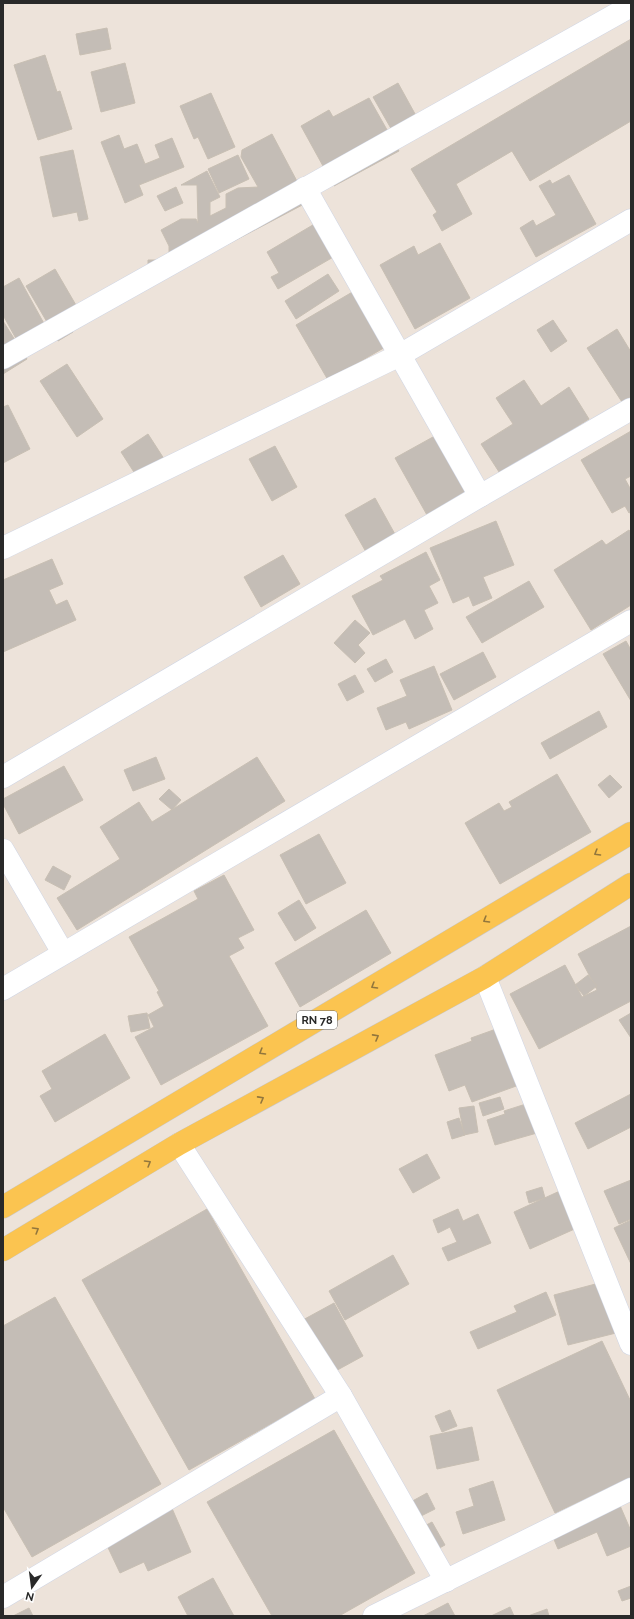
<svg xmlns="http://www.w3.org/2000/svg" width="634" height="1619" font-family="Raleway,sans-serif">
<rect width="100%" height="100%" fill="#ede3da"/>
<!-- building -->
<g fill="#c4bdb6" stroke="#c8bfb3">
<polygon points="107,28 111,49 80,55 76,34"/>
<polygon points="631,39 631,121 530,181 512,151 456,184 472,214 442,231 433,215 437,212 411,169"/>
<polygon points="45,55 57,92 60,91 72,129 38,140 14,65"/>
<polygon points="125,63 135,103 101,112 91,72"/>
<polygon points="398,83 425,132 393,132 373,97"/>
<polygon points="211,93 235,147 208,159 198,137 194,139 180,106"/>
<polygon points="369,98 399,151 334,186 301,126 329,110 333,117"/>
<polygon points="272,134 308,202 156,282 148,267 148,260 169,260 169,246 161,230 181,219 196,219 198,223 197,185 181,185 207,171 220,197 210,202 210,216 226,208 226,194 238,188 258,187 241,157 242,150"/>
<polygon points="119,135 124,149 137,144 145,164 160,158 155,145 172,138 184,167 139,185 143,195 125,203 101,142"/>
<polygon points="73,150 88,219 79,221 77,212 53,217 40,157"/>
<polygon points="238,155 249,179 219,193 208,169"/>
<polygon points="569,175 596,224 536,257 520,228 533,220 536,226 556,215 539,186 550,180 552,184"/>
<polygon points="176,187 183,203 165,211 157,196"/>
<polygon points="323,219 342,252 278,289 271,277 279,273 267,252"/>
<polygon points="440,243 470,298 415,329 380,265 414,246 418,255"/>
<polygon points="55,269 80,312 66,320 73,332 58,341 26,286"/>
<polygon points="328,274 339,291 296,319 285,301"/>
<polygon points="19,278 47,329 25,355 3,315 3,287"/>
<polygon points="361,287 394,342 328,380 296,325"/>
<polygon points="553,320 567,341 551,352 537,330"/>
<polygon points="3,321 27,359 3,374"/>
<polygon points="617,329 631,352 631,397 622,402 587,348"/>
<polygon points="67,364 103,419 77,437 40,381"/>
<polygon points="524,380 541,406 569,387 589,419 501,475 481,444 513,424 496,398"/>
<polygon points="8,405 30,449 3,463 3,407"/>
<polygon points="631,431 631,476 625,479 631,490 631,512 629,513 625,506 612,513 581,460"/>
<polygon points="442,432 474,489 427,515 395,458"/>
<polygon points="148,434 168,465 141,483 121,452"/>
<polygon points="275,446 297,487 272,501 249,459"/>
<polygon points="375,498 396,536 366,552 345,515"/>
<polygon points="496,521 514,565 483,577 492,598 473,606 469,596 453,603 430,548"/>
<polygon points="629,530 631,533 631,605 591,630 554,570 602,540 606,545"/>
<polygon points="426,552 440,580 429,586 438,603 424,610 433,629 415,639 405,619 373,635 352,596 383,580 380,576"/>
<polygon points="283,555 300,584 261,607 244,577"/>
<polygon points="52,559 63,584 49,590 56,605 67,600 76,620 3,652 3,580"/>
<polygon points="529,581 544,607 482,643 466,617"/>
<polygon points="355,620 370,633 358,645 365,653 355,663 334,643"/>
<polygon points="626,641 631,650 631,701 603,654"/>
<polygon points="483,652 496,677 454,700 440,674"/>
<polygon points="386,659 393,672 375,682 367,669"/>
<polygon points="434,666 452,710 409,729 406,722 386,730 377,708 407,696 400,680"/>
<polygon points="355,675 364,692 347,701 338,684"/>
<polygon points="599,711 607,727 550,759 541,743"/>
<polygon points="156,757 165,779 133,791 124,770"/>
<polygon points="257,757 285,801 77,930 57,898 120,859 100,827 139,802 152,822"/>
<polygon points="64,766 83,800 19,834 3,804 3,799"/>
<polygon points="557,774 591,832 500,884 465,823 499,803 504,811 512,807 509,802"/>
<polygon points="610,775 622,787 609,798 598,785"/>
<polygon points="169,789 181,800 172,810 159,799"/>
<polygon points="319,834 346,883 306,904 280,855"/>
<polygon points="53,866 71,876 64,890 45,880"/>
<polygon points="224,875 254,930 238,938 244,948 229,956 268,1026 161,1085 135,1037 154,1027 148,1015 164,1006 157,992 159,991 129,937 198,899 194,891"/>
<polygon points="299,900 316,928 295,941 278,913"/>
<polygon points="366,910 391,953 300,1007 275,963"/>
<polygon points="631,926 631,1001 539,1049 510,994 565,965 582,997 597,990 578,954"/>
<polygon points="588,975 597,986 584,996 575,985"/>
<polygon points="147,1013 150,1028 131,1032 128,1016"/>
<polygon points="631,1013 631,1038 619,1020"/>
<polygon points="499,1028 519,1085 472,1102 465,1085 449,1091 435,1055 472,1041 471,1038"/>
<polygon points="105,1034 130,1078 55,1122 40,1096 52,1089 42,1071"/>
<polygon points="631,1094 631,1127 588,1149 575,1123"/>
<polygon points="500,1097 504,1109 483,1116 479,1103"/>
<polygon points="529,1103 537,1133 495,1145 487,1120 505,1114 504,1111"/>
<polygon points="474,1106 478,1132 464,1135 459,1108"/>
<polygon points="459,1118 465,1135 452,1139 447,1122"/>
<polygon points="427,1154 440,1178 413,1193 399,1169"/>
<polygon points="631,1180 631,1219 619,1224 604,1191"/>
<polygon points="542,1187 545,1198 529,1203 526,1192"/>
<polygon points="562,1190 579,1227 530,1249 514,1212"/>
<polygon points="207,1209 315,1399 189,1470 82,1280"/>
<polygon points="458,1209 463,1221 478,1214 491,1243 448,1261 442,1248 457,1242 450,1227 438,1233 433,1220"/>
<polygon points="631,1220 631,1264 614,1228"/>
<polygon points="393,1255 409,1284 345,1320 329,1291"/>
<polygon points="603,1282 616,1333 568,1345 554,1295"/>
<polygon points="546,1292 556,1315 478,1349 470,1332 517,1312 514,1306"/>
<polygon points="55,1297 161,1484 32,1557 3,1507 3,1326"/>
<polygon points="334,1303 363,1356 330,1374 301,1321"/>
<polygon points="602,1341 631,1402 631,1477 555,1513 497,1390"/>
<polygon points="450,1410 457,1426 442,1432 435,1416"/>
<polygon points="472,1427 479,1460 437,1469 430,1436"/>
<polygon points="334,1430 415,1573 339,1616 272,1616 207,1502"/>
<polygon points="493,1481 505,1520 463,1534 456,1512 474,1506 469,1489"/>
<polygon points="427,1493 435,1509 415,1519 407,1504"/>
<polygon points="618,1501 631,1531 631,1546 607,1556 597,1532 558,1549 550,1530"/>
<polygon points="171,1506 191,1552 148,1571 144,1562 120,1573 103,1537"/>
<polygon points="432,1522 445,1545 430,1553 417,1530"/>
<polygon points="213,1578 234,1616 188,1616 178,1597"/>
<polygon points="631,1586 631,1598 622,1601 618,1591"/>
<polygon points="448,1603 455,1616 423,1616"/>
<polygon points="510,1607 514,1616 491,1616"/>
<polygon points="29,1608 33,1616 13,1616"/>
<polygon points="547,1609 549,1616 528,1616"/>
</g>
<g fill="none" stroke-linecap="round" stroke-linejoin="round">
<defs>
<g id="minor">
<polyline points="305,188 480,496"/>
<polyline points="3,358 631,6"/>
<polyline points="3,548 400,355 631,220"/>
<polyline points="3,777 480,496 631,409"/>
<polyline points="3,850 63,953"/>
<polyline points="485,977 631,1344"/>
<polyline points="3,989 631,621"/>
<polyline points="179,1144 341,1396 446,1581"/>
<polyline points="3,1597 341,1396"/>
<polyline points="374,1616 631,1489"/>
</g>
<g id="major">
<polyline points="3,1207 631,833"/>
<polyline points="3,1250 179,1144 485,977 631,884"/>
</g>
</defs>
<!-- minor casing -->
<use href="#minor" stroke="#cfd5e4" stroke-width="23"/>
<!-- major casing -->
<use href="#major" stroke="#c7c7c7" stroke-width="23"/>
<!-- minor -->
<use href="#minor" stroke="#fff" stroke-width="22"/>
<!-- major -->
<use href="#major" stroke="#fbc450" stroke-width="22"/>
</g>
<!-- one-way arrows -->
<defs><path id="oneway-chevron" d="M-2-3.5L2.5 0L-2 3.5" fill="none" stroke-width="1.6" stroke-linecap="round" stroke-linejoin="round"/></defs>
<g stroke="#92763c">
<use href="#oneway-chevron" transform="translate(597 853) rotate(149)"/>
<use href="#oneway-chevron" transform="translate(486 920) rotate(149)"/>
<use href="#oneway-chevron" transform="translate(374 986) rotate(149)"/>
<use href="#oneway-chevron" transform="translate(376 1037) rotate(-29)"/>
<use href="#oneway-chevron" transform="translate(262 1052) rotate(149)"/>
<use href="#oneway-chevron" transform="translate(261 1099) rotate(-29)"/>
<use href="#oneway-chevron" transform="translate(148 1163) rotate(-31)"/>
<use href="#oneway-chevron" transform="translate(36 1230) rotate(-31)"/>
</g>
<g text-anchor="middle" stroke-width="3" stroke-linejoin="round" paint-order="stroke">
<!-- shield labels -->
<rect fill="#fff" stroke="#696969" stroke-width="1" x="297" y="1011" width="40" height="18" rx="3"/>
<g font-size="11" font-weight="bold" fill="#292929">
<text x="317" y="1024">RN 78</text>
</g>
</g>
<!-- border -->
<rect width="634" height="1619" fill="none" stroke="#292929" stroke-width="8"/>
<!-- north arrow -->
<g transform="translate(32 1587) rotate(194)" stroke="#ffffff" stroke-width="3" paint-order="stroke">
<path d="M0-3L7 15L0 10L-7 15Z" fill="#292929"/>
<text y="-6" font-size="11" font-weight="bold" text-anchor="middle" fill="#292929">N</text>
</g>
</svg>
